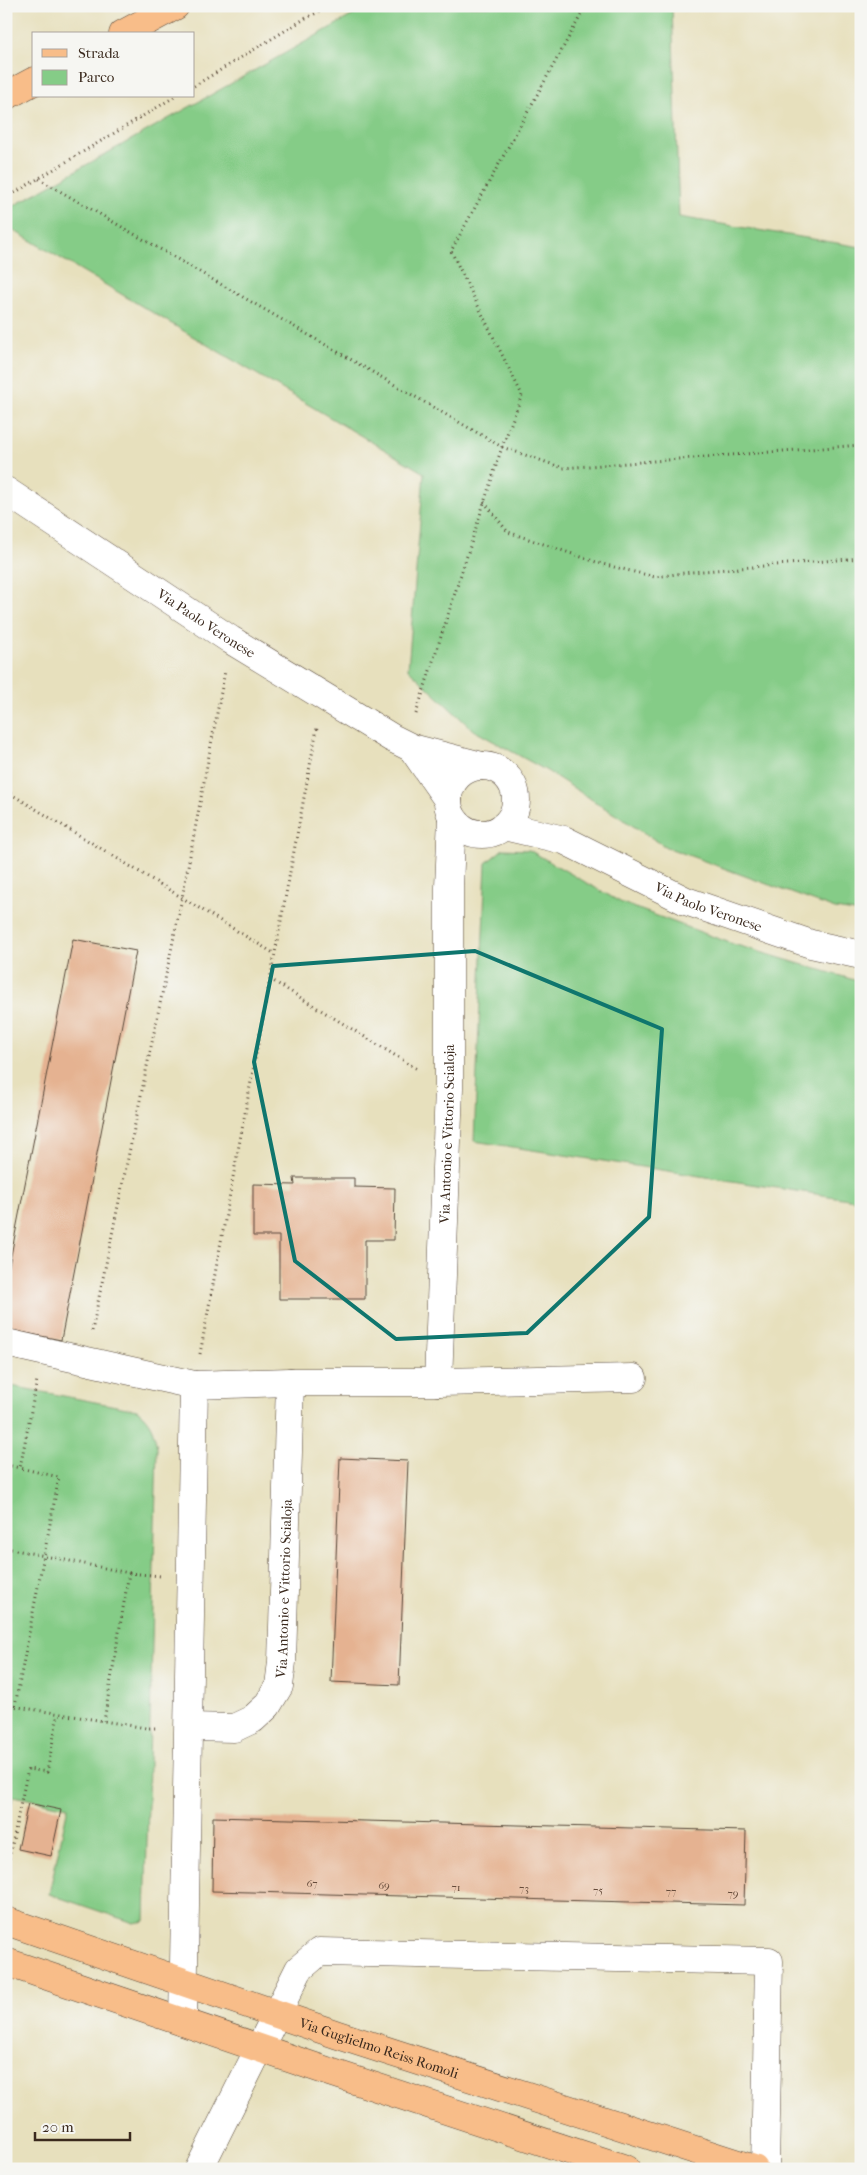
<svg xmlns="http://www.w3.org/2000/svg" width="867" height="2175" font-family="'IM FELL French Canon',serif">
<rect width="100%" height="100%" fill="#f6f6f2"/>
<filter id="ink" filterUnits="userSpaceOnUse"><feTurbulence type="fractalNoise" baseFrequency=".02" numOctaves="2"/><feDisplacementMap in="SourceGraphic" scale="10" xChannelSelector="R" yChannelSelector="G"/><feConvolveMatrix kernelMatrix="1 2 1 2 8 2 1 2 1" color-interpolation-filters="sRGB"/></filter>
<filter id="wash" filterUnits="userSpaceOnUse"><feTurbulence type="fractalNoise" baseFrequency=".0096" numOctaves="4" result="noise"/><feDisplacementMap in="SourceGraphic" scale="20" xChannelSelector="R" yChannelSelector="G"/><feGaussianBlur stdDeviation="1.12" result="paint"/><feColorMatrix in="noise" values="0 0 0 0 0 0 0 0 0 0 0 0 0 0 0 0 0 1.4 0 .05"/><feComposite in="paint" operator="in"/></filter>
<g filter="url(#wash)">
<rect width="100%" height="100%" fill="#e7e0bd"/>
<!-- green -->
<g fill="#85cc87" stroke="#607b52">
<polygon points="369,6 672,6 679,217 861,247 861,913 835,909 666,847 547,771 473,730 408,669 424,473 6,226 6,210"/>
<polygon points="503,849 529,850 622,903 733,944 861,982 861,1201 474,1141 486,863"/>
<path d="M 6,1385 L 137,1410 C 151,1421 154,1431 157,1448 L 145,1921 L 134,1923 L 49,1894 L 68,1807 L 13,1796 L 6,1825 Z"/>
</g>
<g id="blocks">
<!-- building -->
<g fill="#e5b291">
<polygon points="73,939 136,951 61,1340 6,1329 6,1281"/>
<polygon points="294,1178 354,1178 354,1187 395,1188 394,1240 365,1240 365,1299 279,1299 279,1236 253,1236 253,1184 295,1185"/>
<polygon points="340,1458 408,1461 399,1685 331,1682"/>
<polygon points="28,1803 61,1810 51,1856 18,1849"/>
<polygon points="213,1817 746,1831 744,1905 212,1891"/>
</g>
</g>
</g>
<g filter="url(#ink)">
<use href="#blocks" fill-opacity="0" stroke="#554536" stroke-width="1"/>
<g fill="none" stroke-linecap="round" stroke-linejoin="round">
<defs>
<g id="minor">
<path id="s1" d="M 6,491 L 231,640 L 392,738 L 412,748 L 482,766"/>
<polyline points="412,748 448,800"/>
<circle cx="482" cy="800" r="34"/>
<path id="s2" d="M 504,826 L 564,840 L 686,901 L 811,944 L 861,955"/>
<path id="s3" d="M 6,1343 L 194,1385 L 290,1382 L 438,1382 L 449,1088 L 449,887 L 452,817"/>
<polyline points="438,1382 633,1378"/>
<path id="s4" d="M 189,1727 L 234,1728 L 253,1719 L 267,1706 L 279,1686 L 282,1662 L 290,1382"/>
<polyline points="183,2022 194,1385"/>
<polyline points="199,2169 299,1969 319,1952 769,1961 765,2169"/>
</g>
<g id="major">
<path id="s5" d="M 6,1921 L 338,2035 L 754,2169"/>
<polyline points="6,1962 327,2071 626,2169"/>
</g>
<g id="highway">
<polyline points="123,34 175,6"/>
<polyline points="6,96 34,81"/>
</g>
</defs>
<!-- minor casing -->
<use href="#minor" stroke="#554536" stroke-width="29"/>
<!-- major casing -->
<use href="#major" stroke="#554536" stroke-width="29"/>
<!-- highway casing -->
<use href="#highway" stroke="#554536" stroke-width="29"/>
<!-- path -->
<g stroke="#554536" stroke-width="3" stroke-dasharray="1 4" stroke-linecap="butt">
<polyline points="194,86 306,18 331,6"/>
<polyline points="39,179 502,447 563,468 861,445"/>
<polyline points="6,198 176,96"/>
<polyline points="484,502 508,532 602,564 655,577 691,572 861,558"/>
<polyline points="416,714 502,447 522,395 451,251 586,6"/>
<polyline points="6,791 275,954"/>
<polyline points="270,979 419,1070"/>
<polyline points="92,1331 182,898 225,671"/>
<polyline points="200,1354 317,728"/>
<polyline points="6,1465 20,1468"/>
<polyline points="6,1548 129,1573 104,1721"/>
<polyline points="129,1573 161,1576"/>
<polyline points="6,1705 146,1728 158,1728"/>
<polyline points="15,1706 59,1477 20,1468 37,1380"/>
<polyline points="6,1873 28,1769 47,1772 58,1714"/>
</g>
<!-- minor -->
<use href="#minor" stroke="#fff" stroke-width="28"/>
<!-- major -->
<use href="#major" stroke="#f8bd89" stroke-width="28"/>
<!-- highway -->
<use href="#highway" stroke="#f8bd89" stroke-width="28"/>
</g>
</g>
<!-- marked area -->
<path fill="none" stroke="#0f766e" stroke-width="4" stroke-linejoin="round" d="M 475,951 L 662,1029 L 649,1217 L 527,1333 L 396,1339 L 295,1261 L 254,1062 L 273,966 Z"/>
<g text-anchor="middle" stroke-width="5" stroke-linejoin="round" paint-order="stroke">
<!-- number labels -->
<g font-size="11" fill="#664c3b">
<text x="312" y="1887">67</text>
<text x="384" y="1889">69</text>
<text x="456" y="1891">71</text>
<text x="524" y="1892">73</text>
<text x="598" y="1894">75</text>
<text x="671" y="1895">77</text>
<text x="733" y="1897">79</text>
</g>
<!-- street labels -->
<g font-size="14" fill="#3b2a1e" stroke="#f6f6f2">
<text dy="5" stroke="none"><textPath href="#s1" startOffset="240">Via Paolo Veronese</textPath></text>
<text dy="5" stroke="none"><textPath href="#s2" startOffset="221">Via Paolo Veronese</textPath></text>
<text dy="5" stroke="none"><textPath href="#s3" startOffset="685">Via Antonio e Vittorio Scialoja</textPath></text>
<text dy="5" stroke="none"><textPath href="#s4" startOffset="206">Via Antonio e Vittorio Scialoja</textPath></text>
<text dy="5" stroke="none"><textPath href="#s5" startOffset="394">Via Guglielmo Reiss Romoli</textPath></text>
</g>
</g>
<!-- margin -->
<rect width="867" height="2175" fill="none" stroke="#f6f6f2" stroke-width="25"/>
<!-- legend -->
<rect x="32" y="32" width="162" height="65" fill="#f6f6f2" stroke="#aba49d"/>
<rect x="42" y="49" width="25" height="8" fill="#f8bd89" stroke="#aba49d"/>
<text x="78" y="58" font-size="15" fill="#3b2a1e">Strada</text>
<rect x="42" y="70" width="25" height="15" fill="#85cc87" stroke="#aba49d"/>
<text x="78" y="82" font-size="15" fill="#3b2a1e">Parco</text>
<!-- scale -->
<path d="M35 2132v8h95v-8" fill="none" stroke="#3b2a1e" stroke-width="2.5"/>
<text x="42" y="2132" font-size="15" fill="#3b2a1e" stroke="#f6f6f2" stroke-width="4" paint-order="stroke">20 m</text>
</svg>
